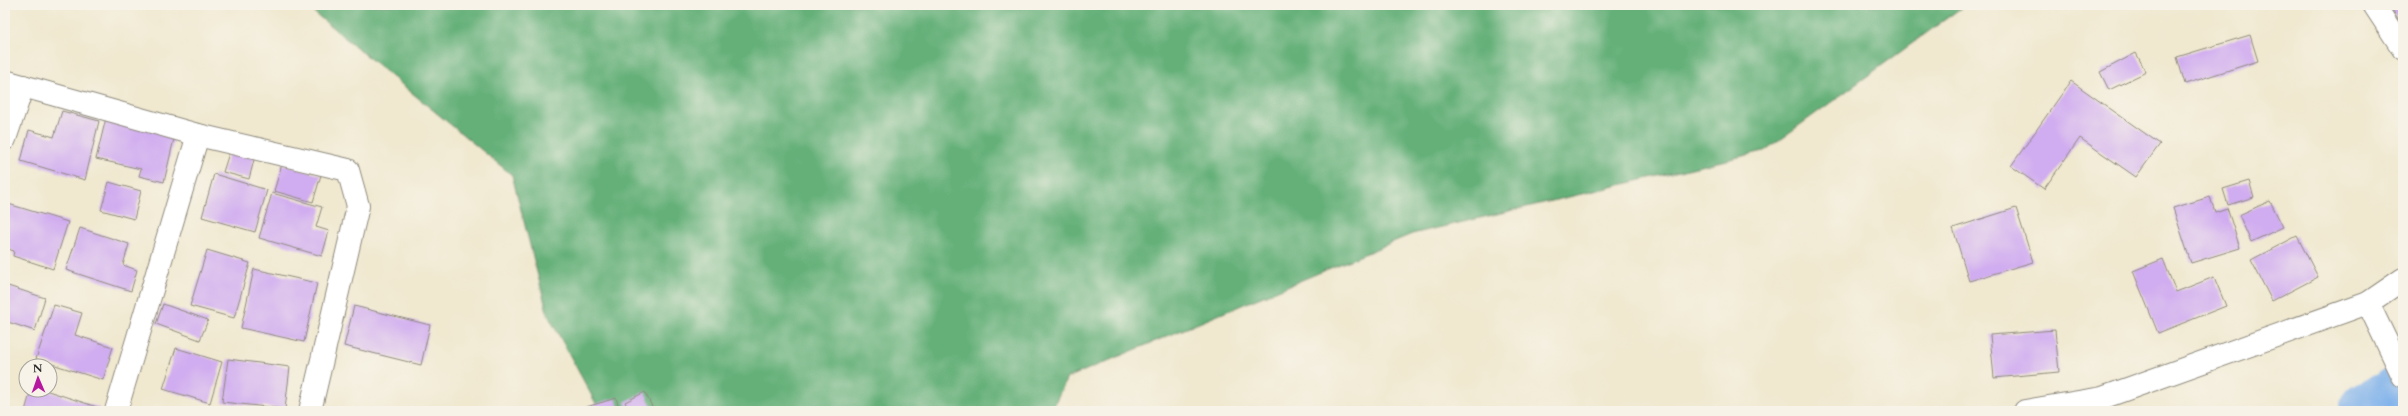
<svg xmlns="http://www.w3.org/2000/svg" width="2408" height="416" font-family="Cardo,serif">
<rect width="100%" height="100%" fill="#f7f3e8"/>
<filter id="ink" filterUnits="userSpaceOnUse"><feTurbulence type="fractalNoise" baseFrequency=".025" numOctaves="2"/><feDisplacementMap in="SourceGraphic" scale="8" xChannelSelector="R" yChannelSelector="G"/><feConvolveMatrix kernelMatrix="1 2 1 2 8 2 1 2 1" color-interpolation-filters="sRGB"/></filter>
<filter id="wash" filterUnits="userSpaceOnUse"><feTurbulence type="fractalNoise" baseFrequency=".012" numOctaves="4" result="noise"/><feDisplacementMap in="SourceGraphic" scale="16" xChannelSelector="R" yChannelSelector="G"/><feGaussianBlur stdDeviation="0.9" result="paint"/><feColorMatrix in="noise" values="0 0 0 0 0 0 0 0 0 0 0 0 0 0 0 0 0 1.4 0 .05"/><feComposite in="paint" operator="in"/></filter>
<g filter="url(#wash)">
<rect width="100%" height="100%" fill="#f0e8cf"/>
<!-- forest -->
<polygon fill="#65b079" stroke="#486e52" points="305,5 1965,5 1764,151 1412,234 1067,378 1051,411 600,411 548,315 512,175"/>
<g fill="none" stroke-linecap="round" stroke-linejoin="round">
<!-- river -->
<polyline stroke="#7eb1eb" stroke-width="60" points="2369,411 2394,399 2403,391"/>
</g>
<g id="blocks">
<!-- building -->
<g fill="#d0acf0">
<polygon points="2389,5 2403,5 2403,26"/>
<polygon points="2250,35 2258,61 2185,84 2177,57"/>
<polygon points="2136,53 2146,72 2109,90 2100,72"/>
<polygon points="2071,81 2160,144 2136,177 2080,138 2044,189 2011,166"/>
<polygon points="62,111 99,121 85,180 21,161 29,130 54,137"/>
<polygon points="107,114 176,130 164,182 139,176 141,169 96,159"/>
<polygon points="230,150 255,156 249,179 223,172"/>
<polygon points="282,164 321,175 313,202 274,191"/>
<polygon points="214,174 267,190 255,232 202,217"/>
<polygon points="2249,181 2254,197 2228,205 2223,189"/>
<polygon points="109,182 141,191 134,219 101,210"/>
<polygon points="272,193 322,207 316,227 329,231 322,256 259,238"/>
<polygon points="2210,197 2215,212 2227,208 2240,248 2191,263 2173,208"/>
<polygon points="2270,201 2283,227 2251,242 2239,215"/>
<polygon points="5,203 68,222 53,269 13,256 14,251 5,248"/>
<polygon points="2016,208 2033,262 1969,281 1953,228"/>
<polygon points="80,228 129,244 123,265 137,270 131,291 66,270"/>
<polygon points="2297,236 2318,277 2272,301 2251,260"/>
<polygon points="207,250 250,263 234,318 190,306"/>
<polygon points="2163,259 2176,292 2214,277 2226,306 2158,333 2133,271"/>
<polygon points="254,269 317,283 304,342 241,328"/>
<polygon points="5,285 45,298 35,331 5,321"/>
<polygon points="163,304 208,320 200,340 156,324"/>
<polygon points="54,305 82,313 75,335 113,347 103,380 36,359"/>
<polygon points="354,306 430,325 421,365 344,346"/>
<polygon points="2055,330 2059,372 1994,378 1990,335"/>
<polygon points="176,348 222,362 210,403 163,389"/>
<polygon points="228,359 290,367 285,409 222,402"/>
<polygon points="31,390 45,390 100,408 98,411 25,411"/>
<polygon points="645,392 654,411 629,411 625,402"/>
<polygon points="616,398 620,411 573,411"/>
<polygon points="5,403 8,404 7,411 5,411"/>
</g>
</g>
</g>
<g filter="url(#ink)">
<use href="#blocks" fill-opacity="0" stroke="#8e8a7d" stroke-width="1"/>
<g fill="none" stroke-linecap="round" stroke-linejoin="round">
<defs>
<g id="minor">
<polyline points="2374,5 2403,49"/>
<polyline points="5,81 198,135 348,170 358,206 310,411"/>
<polyline points="5,139 23,86"/>
<polyline points="2368,303 2403,376"/>
<polyline points="116,411 198,135"/>
<polyline points="2025,411 2102,398 2368,303 2403,279"/>
</g>
</defs>
<!-- minor casing -->
<use href="#minor" stroke="#8e8a7d" stroke-width="24"/>
<!-- minor -->
<use href="#minor" stroke="#fff" stroke-width="22"/>
</g>
</g>
<!-- margin -->
<rect width="2408" height="416" fill="none" stroke="#f7f3e8" stroke-width="20"/>
<!-- north arrow -->
<g transform="translate(38 378) rotate(358)"><circle r="19" fill="#f7f3e8" stroke="#a5a39c"/>
<path d="M0-3L7 15L0 10L-7 15Z" fill="#b5179e"/>
<text y="-6" font-size="11" font-weight="bold" text-anchor="middle" fill="#2b2b2b">N</text>
</g>
</svg>
